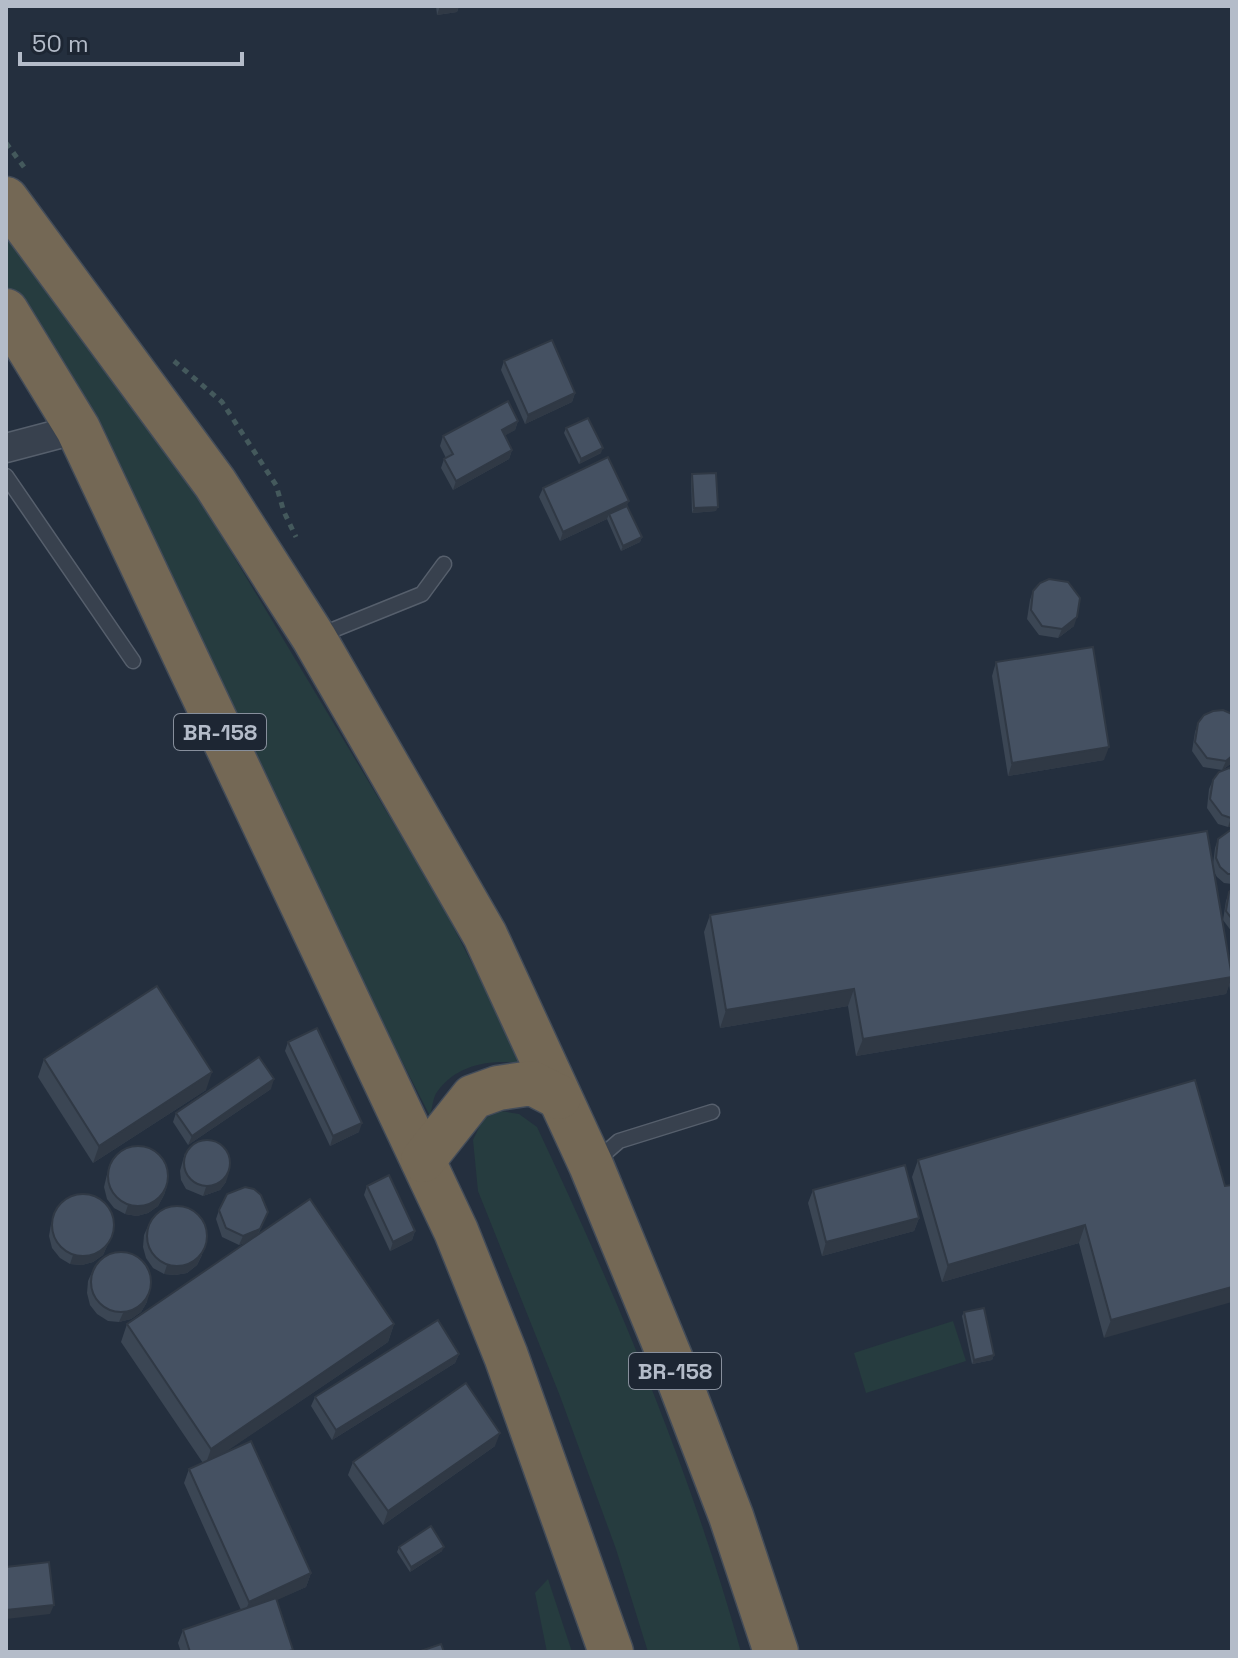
<svg xmlns="http://www.w3.org/2000/svg" width="1238" height="1658" font-family="'Space Grotesk',sans-serif">
<rect width="100%" height="100%" fill="#242f3e"/>
<!-- green -->
<g fill="#263c3f">
<path d="M 6,230 L 179,465 L 440,901 L 523,1063 C 491,1060 458,1063 437,1092 C 433,1097 432,1109 430,1116 L 6,290 Z"/>
<path d="M 501,1111 L 519,1114 L 537,1127 C 617,1297 691,1471 741,1652 L 648,1652 L 616,1549 L 560,1396 L 478,1191 L 473,1140 L 483,1119 Z"/>
<polygon points="953,1321 966,1361 866,1393 854,1353"/>
<polygon points="548,1579 572,1652 547,1652 535,1593"/>
</g>
<g fill="none" stroke-linecap="round" stroke-linejoin="round">
<defs>
<g id="lane">
<polyline points="6,476 133,661"/>
<polyline points="318,636 422,594 444,564"/>
<polyline points="596,1161 619,1141 712,1112"/>
</g>
<polyline id="street" points="6,448 78,429"/>
<g id="highway">
<polyline points="6,199 215,483 314,638 485,935 591,1165 674,1367 731,1516 776,1652"/>
<polyline points="6,311 78,429 456,1231 506,1356 611,1652"/>
<polyline points="423,1160 473,1097 498,1088 532,1083 559,1097"/>
</g>
</defs>
<!-- lane casing -->
<use href="#lane" stroke="#565f6c" stroke-width="17"/>
<!-- street casing -->
<use href="#street" stroke="#565f6c" stroke-width="31"/>
<!-- highway casing -->
<use href="#highway" stroke="#434c59" stroke-width="47"/>
<!-- path -->
<g stroke="#44595c" stroke-width="5" stroke-dasharray="6 6" stroke-linecap="butt">
<polyline points="6,143 24,167"/>
<polyline points="174,361 222,402 276,485 284,512 296,537"/>
</g>
<!-- lane -->
<use href="#lane" stroke="#38414e" stroke-width="14"/>
<!-- street -->
<use href="#street" stroke="#38414e" stroke-width="28"/>
<!-- highway -->
<use href="#highway" stroke="#746855" stroke-width="44"/>
</g>
<!-- wall -->
<g fill="#3b4654">
<polygon points="436,6 459,6 457,12 437,15"/>
<polygon points="504,361 575,393 572,402 525,424 501,370"/>
<polygon points="518,421 515,430 505,435 512,450 509,459 453,490 441,468 444,459 446,458 440,446 443,436"/>
<polygon points="566,428 601,453 579,464 564,433"/>
<polygon points="692,474 716,511 692,513 691,478"/>
<polygon points="543,488 627,506 642,537 640,542 621,551 607,519 560,541 539,497"/>
<polygon points="1033,591 1074,626 1058,638 1039,635 1027,619 1030,600"/>
<polygon points="996,662 1104,760 1008,776 992,676"/>
<polygon points="1198,723 1232,763 1222,770 1203,767 1192,751 1195,732"/>
<polygon points="1229,768 1232,827 1228,827 1218,824 1207,808 1209,789 1213,780"/>
<polygon points="1232,829 1232,884 1224,883 1217,877 1214,872 1232,975 1232,974 1232,1003 1229,984 1226,994 856,1056 848,1006 720,1028 704,932 710,915 1213,864 1215,848 1218,839"/>
<polygon points="1232,889 1232,932 1223,920 1226,901 1229,892"/>
<polygon points="288,1042 359,1132 330,1146 285,1051"/>
<polygon points="44,1059 206,1090 93,1163 38,1077"/>
<polygon points="271,1089 188,1145 173,1122 176,1113"/>
<polygon points="185,1153 226,1182 220,1190 203,1196 186,1189 181,1180 180,1171"/>
<polygon points="918,1160 1225,1186 1104,1338 1079,1243 942,1282 912,1177"/>
<polygon points="109,1166 167,1186 164,1195 158,1206 148,1213 137,1216 125,1214 114,1208 107,1199 104,1187"/>
<polygon points="367,1186 415,1231 412,1240 390,1251 364,1195"/>
<polygon points="813,1190 919,1218 914,1231 822,1256 808,1203"/>
<polygon points="219,1210 268,1212 258,1235 394,1324 388,1342 222,1454 311,1573 306,1587 276,1600 293,1650 292,1652 181,1652 178,1643 183,1630 241,1610 184,1483 189,1469 203,1463 121,1342 127,1324 250,1241 239,1245 222,1237 216,1219"/>
<polygon points="54,1215 112,1235 103,1255 93,1262 82,1265 70,1264 60,1258 52,1248 49,1236 51,1224"/>
<polygon points="148,1226 202,1255 197,1265 187,1273 175,1275 164,1274 153,1268 146,1258 143,1247 144,1235"/>
<polygon points="92,1272 147,1302 141,1312 131,1319 119,1322 108,1321 97,1314 90,1305 87,1293 88,1281"/>
<polygon points="964,1312 994,1355 992,1360 972,1364 962,1316"/>
<polygon points="459,1354 455,1363 332,1440 311,1406 315,1397"/>
<polygon points="495,1446 383,1525 348,1475 353,1462"/>
<polygon points="399,1547 442,1551 410,1572 397,1552"/>
</g>
<!-- shaded-wall -->
<g fill="#303945">
<polygon points="440,6 459,6 457,12 437,15"/>
<polygon points="575,393 572,402 525,424 528,415"/>
<polygon points="518,421 515,430 499,439 502,430"/>
<polygon points="603,448 601,453 579,464 581,459"/>
<polygon points="512,450 509,459 453,490 456,481"/>
<polygon points="629,501 625,510 609,514 607,519 560,541 563,532"/>
<polygon points="718,507 716,511 692,513 694,508"/>
<polygon points="642,537 640,542 621,551 623,546"/>
<polygon points="1077,617 1074,626 1058,638 1062,629"/>
<polygon points="1109,747 1104,760 1008,776 1012,763"/>
<polygon points="1232,756 1232,763 1222,770 1226,761"/>
<polygon points="1231,818 1232,827 1228,827"/>
<polygon points="1232,977 1226,994 856,1056 863,1039"/>
<polygon points="854,989 848,1006 720,1028 726,1010"/>
<polygon points="212,1072 206,1090 93,1163 99,1146"/>
<polygon points="274,1079 271,1089 188,1145 192,1136"/>
<polygon points="362,1123 359,1132 330,1146 333,1136"/>
<polygon points="229,1173 226,1182 220,1190 203,1196 206,1187"/>
<polygon points="167,1186 164,1195 158,1206 148,1213 137,1216 125,1214 128,1205"/>
<polygon points="268,1212 256,1238 239,1245 243,1236"/>
<polygon points="919,1218 914,1231 822,1256 826,1242"/>
<polygon points="1085,1225 1079,1243 942,1282 948,1265"/>
<polygon points="415,1231 412,1240 390,1251 393,1242"/>
<polygon points="112,1235 103,1255 93,1262 82,1265 70,1264 73,1255"/>
<polygon points="206,1246 197,1265 187,1273 175,1275 164,1274 167,1265"/>
<polygon points="1232,1287 1232,1302 1104,1338 1111,1320"/>
<polygon points="150,1292 147,1302 141,1312 131,1319 119,1322 123,1313"/>
<polygon points="394,1324 388,1342 205,1466 211,1449"/>
<polygon points="459,1354 455,1363 332,1440 336,1430"/>
<polygon points="994,1355 992,1360 972,1364 974,1360"/>
<polygon points="500,1433 495,1446 383,1525 388,1511"/>
<polygon points="444,1547 442,1551 410,1572 411,1567"/>
<polygon points="311,1573 306,1587 244,1615 249,1602"/>
<polygon points="54,1605 50,1614 6,1619 6,1610"/>
</g>
<!-- building -->
<g fill="#455162" stroke="#303945" stroke-width="2">
<polygon points="552,340 575,393 528,415 504,361"/>
<polygon points="508,401 518,421 502,430 512,450 456,481 444,459 453,454 443,436"/>
<polygon points="588,418 603,448 581,459 566,428"/>
<polygon points="608,457 629,501 563,532 543,488"/>
<polygon points="716,473 718,507 694,508 692,474"/>
<polygon points="627,506 642,537 623,546 609,514"/>
<polygon points="1049,579 1068,582 1080,598 1077,617 1062,629 1042,626 1031,610 1033,591 1040,583"/>
<polygon points="1093,647 1109,747 1012,763 996,662"/>
<polygon points="1223,710 1232,714 1232,756 1226,761 1207,758 1195,742 1198,723 1204,715 1213,711"/>
<polygon points="1229,768 1232,769 1231,818 1222,815 1210,799 1213,780 1219,772"/>
<polygon points="1232,829 1232,874 1228,874 1220,867 1216,858 1218,839"/>
<polygon points="1207,831 1232,977 863,1039 854,989 726,1010 710,915"/>
<polygon points="1232,889 1232,919 1226,911 1229,892"/>
<polygon points="157,986 212,1072 99,1146 44,1059"/>
<polygon points="317,1028 362,1123 333,1136 288,1042"/>
<polygon points="259,1057 274,1079 192,1136 176,1113"/>
<polygon points="1195,1080 1225,1186 1232,1185 1232,1287 1111,1320 1085,1225 948,1265 918,1160"/>
<circle cx="207" cy="1163" r="23"/>
<circle cx="138" cy="1176" r="30"/>
<polygon points="905,1165 919,1218 826,1242 813,1190"/>
<polygon points="389,1175 415,1231 393,1242 367,1186"/>
<polygon points="245,1187 254,1189 261,1195 268,1212 260,1229 243,1236 226,1228 219,1210 227,1194"/>
<circle cx="83" cy="1225" r="31"/>
<polygon points="310,1199 394,1324 211,1449 127,1324"/>
<circle cx="177" cy="1236" r="30"/>
<circle cx="121" cy="1282" r="30"/>
<polygon points="984,1308 994,1355 974,1360 964,1312"/>
<polygon points="438,1320 459,1354 336,1430 315,1397"/>
<polygon points="466,1383 500,1433 388,1511 353,1462"/>
<polygon points="251,1441 311,1573 249,1602 189,1469"/>
<polygon points="431,1526 444,1547 411,1567 399,1547"/>
<polygon points="49,1562 54,1605 6,1610 6,1567"/>
<polygon points="276,1598 293,1650 286,1652 190,1652 183,1630"/>
<polygon points="441,1644 444,1652 418,1652"/>
</g>
<g text-anchor="middle" stroke-width="6" stroke-linejoin="round" paint-order="stroke">
<!-- shield labels -->
<g fill="#1d2633" stroke="#878f9c" stroke-width="2">
<rect x="174" y="714" width="92" height="36" rx="6"/>
<rect x="629" y="1353" width="92" height="36" rx="6"/>
</g>
<g font-size="22" font-weight="bold" fill="#b4bcc9">
<text x="220" y="740">BR-158</text>
<text x="675" y="1379">BR-158</text>
</g>
</g>
<!-- border -->
<rect width="1238" height="1658" fill="none" stroke="#b4bcc9" stroke-width="16"/>
<!-- scale -->
<path d="M20 52v12h222v-12" fill="none" stroke="#b4bcc9" stroke-width="4"/>
<text x="32" y="52" font-size="24" fill="#b4bcc9" stroke="#1d2633" stroke-width="6" paint-order="stroke">50 m</text>
</svg>
